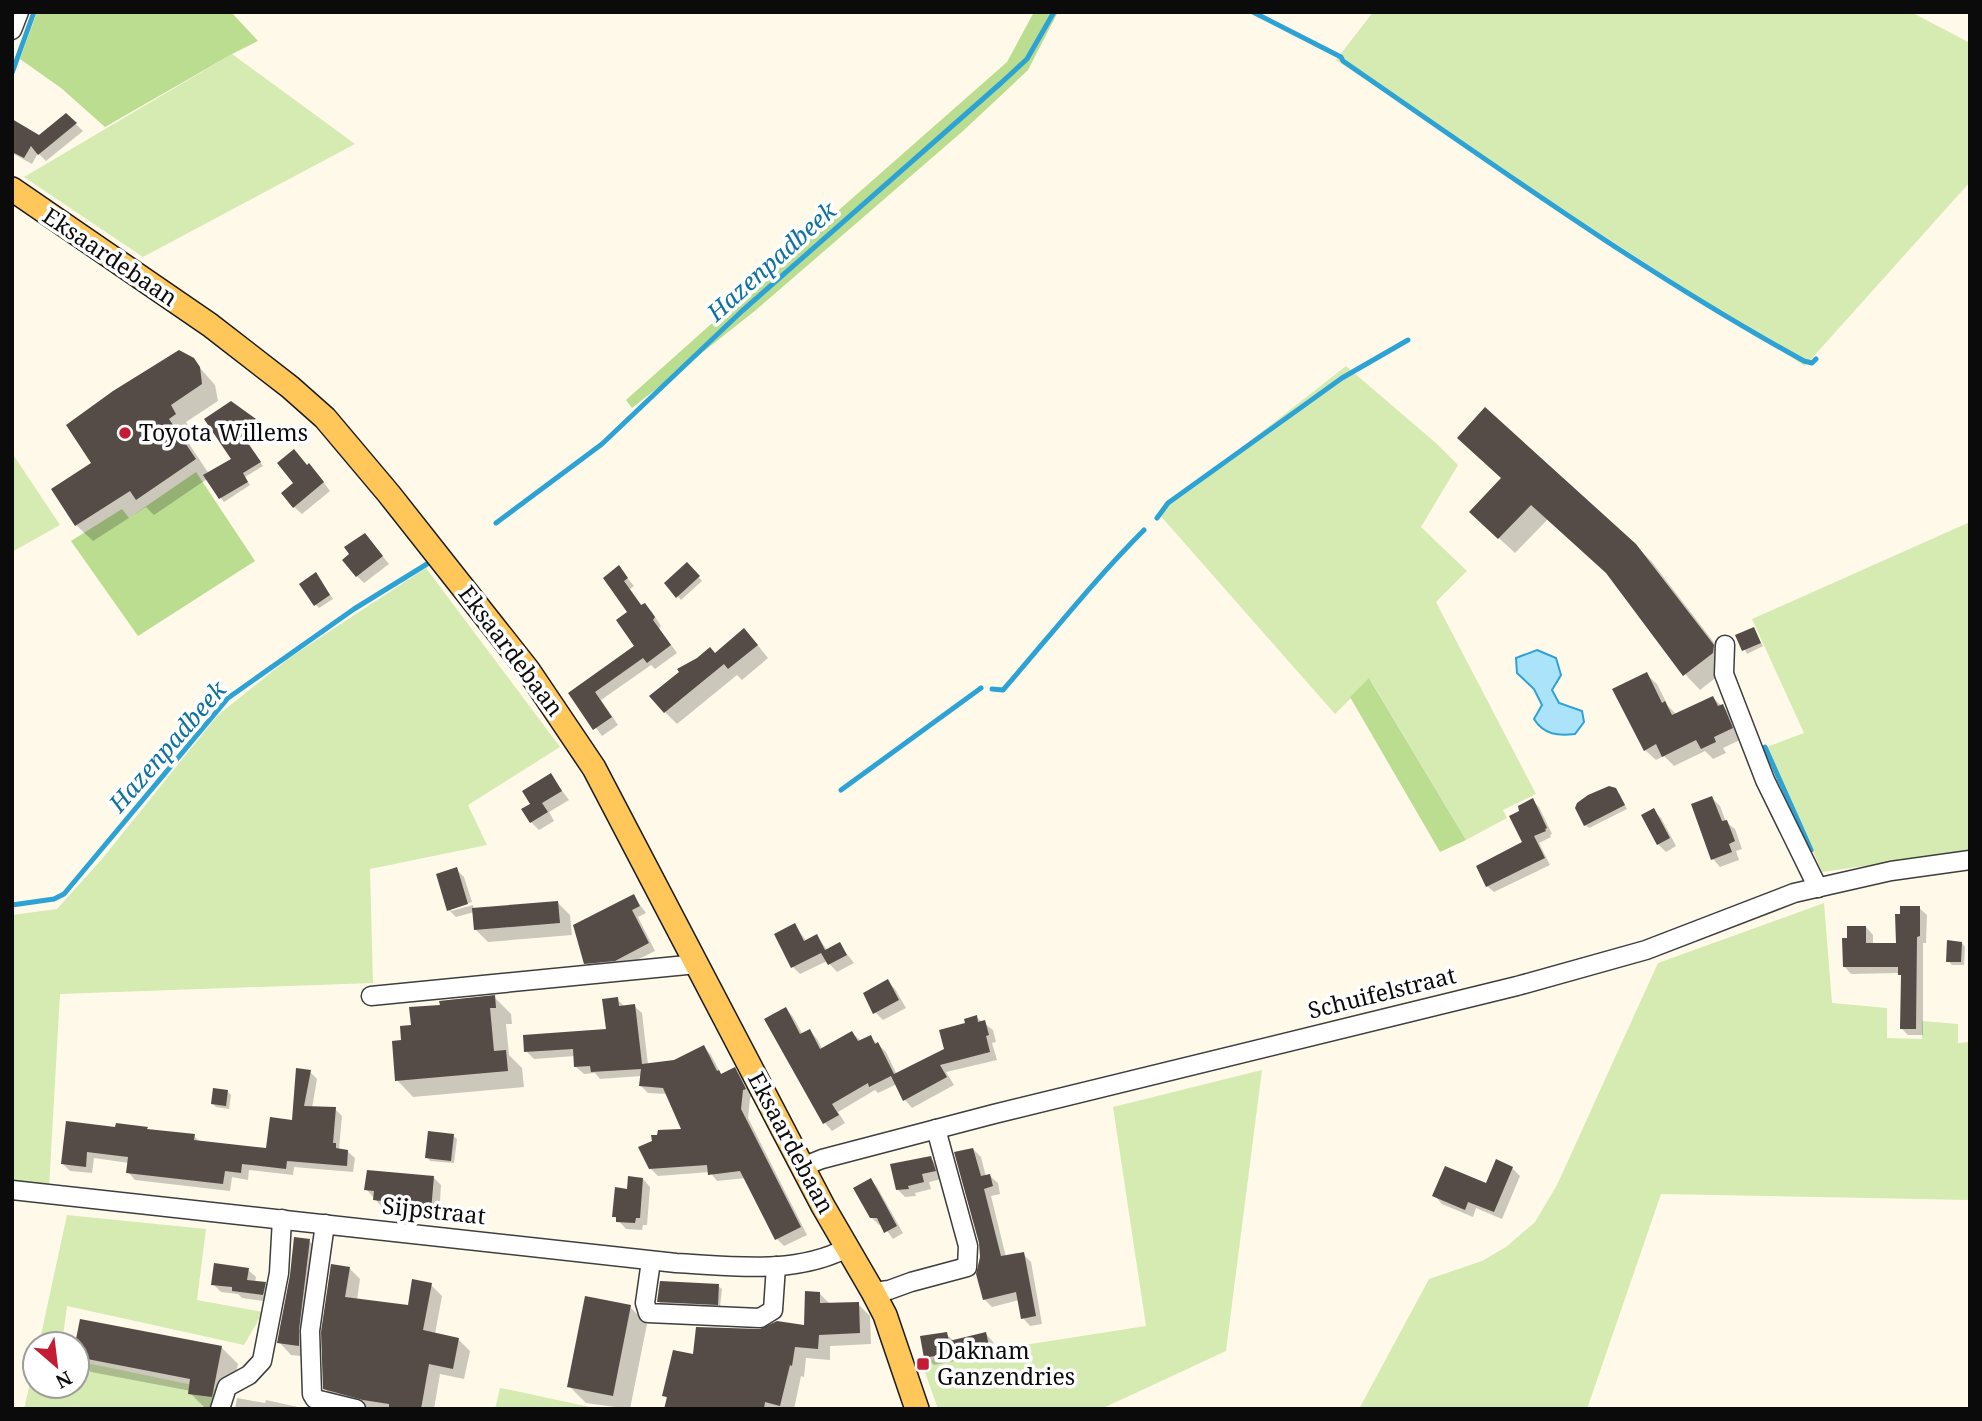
<svg xmlns="http://www.w3.org/2000/svg" width="1982" height="1421" font-family="'Noto Serif',serif">
<rect width="100%" height="100%" fill="#fff9ea"/>
<!-- green -->
<g fill="#d5ebb1">
<polygon points="1373,12 1911,12 1970,43 1970,182 1805,366 1477,154 1336,60"/>
<polygon points="232,54 355,144 143,257 24,177"/>
<polygon points="1346,366 1437,444 1458,465 1421,527 1467,571 1436,602 1536,794 1503,810 1507,818 1466,840 1370,679 1335,714 1158,513"/>
<polygon points="12,453 60,525 12,552"/>
<polygon points="1970,522 1970,851 1822,872 1767,747 1804,733 1752,619"/>
<polygon points="426,568 560,747 468,805 487,845 370,869 373,983 60,994 49,1188 12,1183 12,915 57,909 102,859 217,716 289,658"/>
<polygon points="1824,903 1832,1003 1887,1008 1887,1038 1922,1039 1922,1021 1958,1024 1958,1043 1970,1042 1970,1200 1661,1194 1587,1409 1359,1409 1429,1279 1482,1261 1506,1247 1535,1222 1557,1185 1658,963"/>
<polygon points="1262,1070 1226,1351 1101,1409 938,1409 921,1361 1146,1326 1113,1107"/>
<polygon points="67,1215 206,1229 197,1300 263,1312 244,1345 67,1306 62,1344 39,1344"/>
<polygon points="35,1361 35,1386 77,1386 77,1361 217,1390 210,1409 24,1409"/>
<polygon points="500,1388 511,1390 599,1409 495,1409"/>
</g>
<!-- forest -->
<g fill="#badd90">
<polygon points="37,12 231,12 258,41 232,54 105,127 61,88 20,59"/>
<polygon points="1034,12 1058,12 1028,70 963,131 756,310 632,408 626,400 823,224 1007,62"/>
<polygon points="196,472 255,561 138,636 71,541 122,509 129,518"/>
<polygon points="1369,678 1466,840 1440,852 1350,697"/>
</g>
<!-- water -->
<path fill="#abe4fa" stroke="#2da3d5" stroke-width="2" d="M 1537,650 L 1556,658 L 1561,675 L 1552,690 L 1559,703 L 1582,711 L 1584,722 L 1575,734 C 1558,736 1544,735 1534,719 L 1542,705 L 1534,689 L 1517,673 L 1516,658 Z"/>
<!-- shadow -->
<g fill="#0003">
<polygon points="66,115 83,131 46,161 38,153 32,164 12,153 12,121 39,137"/>
<polygon points="193,360 215,385 218,401 186,422 191,431 184,436 209,474 233,459 231,403 258,423 241,434 263,466 245,477 250,485 224,502 207,479 154,515 146,507 93,541 76,525 94,464"/>
<polygon points="307,467 317,473 330,491 302,514 294,507 296,483"/>
<polygon points="1503,479 1635,545 1652,562 1729,662 1728,668 1700,690 1685,674 1611,577 1548,519 1515,553 1487,527"/>
<polygon points="372,543 389,564 364,583 357,576"/>
<polygon points="687,564 702,581 681,600 666,583"/>
<polygon points="619,568 634,586 630,589 643,607 645,605 652,612 661,626 659,628 677,653 655,669 651,665 601,700 618,725 602,736 570,693 635,645"/>
<polygon points="319,578 333,599 319,608 316,605"/>
<polygon points="1753,629 1763,646 1747,654 1738,636"/>
<polygon points="756,643 768,658 742,680 737,675 677,724 665,712 715,655"/>
<polygon points="1646,674 1657,684 1668,706 1676,714 1713,698 1733,716 1742,739 1723,748 1726,753 1713,759 1705,751 1674,766 1664,756 1656,760 1645,750"/>
<polygon points="551,776 569,800 549,812 554,821 539,830 531,822 532,804"/>
<polygon points="1619,793 1627,809 1589,828 1585,825"/>
<polygon points="1712,798 1720,806 1726,822 1735,829 1742,849 1736,851 1739,860 1720,867 1713,859"/>
<polygon points="1532,800 1539,807 1552,834 1550,835 1551,837 1539,843 1550,865 1494,892 1487,886 1524,843"/>
<polygon points="1653,810 1661,818 1676,846 1666,852 1658,844"/>
<polygon points="456,869 464,877 472,902 451,908 451,911 473,905 474,910 558,903 570,915 572,935 488,942 476,930 474,912 456,917 449,910"/>
<polygon points="633,896 646,913 638,917 655,951 623,967 593,970 585,963"/>
<polygon points="1919,908 1927,915 1926,943 1923,943 1923,1035 1908,1035 1901,1028 1902,977 1899,973 1851,974 1844,966 1849,939 1866,927 1873,935 1873,945 1897,945"/>
<polygon points="795,925 807,942 817,936 827,950 839,944 854,963 837,972 827,961 800,974 793,967"/>
<polygon points="1962,943 1965,947 1964,965 1952,965 1948,961"/>
<polygon points="887,981 895,989 906,1008 883,1020 875,1012"/>
<polygon points="494,997 511,1014 512,1024 506,1024 509,1055 522,1068 524,1087 413,1097 397,1080 403,1042 413,1026 442,1006"/>
<polygon points="617,999 625,1007 634,1006 642,1013 648,1065 675,1062 704,1047 711,1055 721,1074 734,1069 742,1077 752,1096 750,1098 748,1118 807,1235 784,1246 777,1239 746,1178 717,1181 710,1172 658,1176 650,1168 684,1130 668,1094 648,1093 640,1085 641,1076 600,1079 595,1073 584,1074 576,1067 575,1056 534,1059 526,1051 608,1031"/>
<polygon points="786,1009 793,1017 803,1035 810,1031 817,1039 823,1050 852,1033 860,1040 870,1037 886,1052 897,1075 946,1050 976,1017 993,1030 996,1042 992,1043 997,1060 946,1072 954,1085 912,1108 905,1100 897,1084 878,1093 875,1090 838,1112 845,1123 832,1131 825,1123 766,1019"/>
<polygon points="310,1072 317,1079 312,1108 335,1109 342,1116 339,1149 347,1151 355,1158 353,1172 294,1167 293,1175 249,1170 248,1180 232,1177 230,1191 135,1180 128,1172 129,1163 94,1158 92,1173 70,1171 63,1164 117,1129 147,1129 150,1131 194,1136 201,1143 268,1149 293,1122"/>
<polygon points="228,1092 231,1095 229,1109 216,1107 212,1103"/>
<polygon points="453,1136 457,1139 454,1163 430,1161 427,1157"/>
<polygon points="973,1149 981,1157 986,1177 990,1176 998,1183 1000,1194 991,1196 1006,1257 1023,1254 1031,1262 1042,1324 1030,1326 1023,1318 1019,1300 992,1307 984,1299"/>
<polygon points="930,1158 938,1166 942,1179 929,1182 931,1189 915,1193 916,1196 905,1197 897,1189"/>
<polygon points="1512,1168 1520,1176 1502,1219 1476,1208 1473,1217 1442,1204 1435,1196 1487,1185"/>
<polygon points="433,1177 441,1185 439,1218 416,1216 411,1211 382,1207 366,1189"/>
<polygon points="643,1179 650,1187 647,1225 643,1225 642,1230 626,1229 614,1216 629,1191"/>
<polygon points="870,1180 877,1187 903,1233 893,1239 882,1224 879,1225 871,1217"/>
<polygon points="309,1241 321,1253 311,1357 291,1355 279,1342"/>
<polygon points="349,1268 360,1279 357,1300 409,1307 431,1285 442,1296 435,1334 458,1339 470,1351 464,1379 440,1374 434,1409 368,1409 336,1400 325,1389"/>
<polygon points="248,1270 256,1277 255,1282 265,1284 273,1292 271,1302 242,1298 238,1294 221,1292 213,1284"/>
<polygon points="718,1286 722,1289 720,1307 662,1305 658,1301"/>
<polygon points="819,1293 830,1304 858,1304 870,1316 871,1344 830,1346 830,1360 806,1358 804,1377 801,1376 794,1409 665,1409 668,1400 664,1395 694,1357 760,1331 806,1327"/>
<polygon points="630,1307 647,1324 630,1409 586,1403 569,1386"/>
<polygon points="946,1334 954,1341 986,1334 993,1342 996,1353 934,1365 926,1358"/>
<polygon points="77,1344 221,1347 238,1364 228,1409 206,1409 190,1393 191,1391 91,1372 77,1358"/>
<polygon points="237,1398 265,1403 266,1400 307,1409 235,1409"/>
</g>
<g fill="none" stroke-linecap="round" stroke-linejoin="round">
<!-- stream -->
<g stroke="#2da3d5" stroke-width="5">
<path d="M 1253,12 L 1341,57 L 1343,61 C 1494,165 1644,273 1804,361 L 1812,363 L 1816,359"/>
<polyline points="12,73 34,12"/>
<polyline points="1157,518 1168,503 1342,378 1408,340"/>
<polyline points="496,523 602,444 742,311 1001,83 1027,59 1054,12"/>
<path d="M 992,689 L 1003,690 C 1050,636 1094,580 1144,530"/>
<polyline points="1765,747 1811,850"/>
<polyline points="841,790 981,688"/>
<polyline points="12,905 54,899 64,894 228,698 354,609 427,564"/>
</g>
</g>
<!-- building -->
<g fill="#554b47">
<polygon points="66,113 77,123 38,155 31,146 24,158 12,152 12,119 39,135"/>
<polygon points="179,350 194,358 200,367 202,384 171,405 176,414 169,419 196,459 136,500 130,491 75,526 51,489 91,463 66,425 113,391"/>
<polygon points="231,401 256,419 239,430 261,462 243,473 248,482 219,499 203,475 231,459 204,419"/>
<polygon points="1485,407 1636,544 1714,645 1713,653 1683,676 1606,573 1531,505 1498,539 1469,512 1501,478 1457,438"/>
<polygon points="294,449 307,465 309,463 324,482 293,508 281,493 293,483 277,463"/>
<polygon points="365,533 383,556 356,577 342,560 349,554 344,547"/>
<polygon points="687,562 700,576 676,598 664,583"/>
<polygon points="619,565 628,578 624,581 641,605 645,603 655,617 653,620 671,645 647,663 643,658 595,692 612,717 593,730 568,693 634,646 616,620 627,612 603,578"/>
<polygon points="316,572 330,595 314,606 299,584"/>
<polygon points="1754,627 1761,643 1742,651 1735,635"/>
<polygon points="744,628 758,645 728,669 724,664 664,713 649,696 679,672 677,669 697,658 710,647 715,653"/>
<polygon points="1647,672 1662,703 1665,701 1672,715 1713,696 1718,706 1723,704 1733,728 1714,737 1716,742 1701,749 1696,740 1662,757 1656,744 1644,751 1612,689"/>
<polygon points="551,773 562,791 542,803 548,812 530,823 521,809 530,804 522,791"/>
<polygon points="1609,786 1616,788 1625,805 1584,826 1575,808 1577,803 1588,795"/>
<polygon points="1712,796 1722,821 1727,820 1735,841 1729,844 1732,852 1711,860 1691,804"/>
<polygon points="1533,798 1547,828 1545,829 1546,831 1534,836 1545,858 1486,887 1476,866 1522,842 1509,816 1519,811 1518,806"/>
<polygon points="1654,808 1670,838 1657,845 1641,815"/>
<polygon points="457,867 468,904 447,911 436,874"/>
<polygon points="634,894 640,906 632,910 649,943 615,961 584,964 573,925"/>
<polygon points="558,901 560,923 474,930 472,908"/>
<polygon points="1900,906 1920,906 1920,936 1917,937 1916,1029 1900,1029 1901,975 1898,975 1898,967 1843,967 1842,938 1847,938 1847,926 1866,926 1866,943 1896,943 1895,914 1900,914"/>
<polygon points="795,923 804,941 817,934 825,950 840,942 847,955 828,965 821,953 791,968 774,934"/>
<polygon points="1947,940 1962,942 1961,962 1946,962"/>
<polygon points="888,979 899,1000 873,1014 863,993"/>
<polygon points="495,995 496,1008 490,1008 494,1051 506,1050 508,1071 395,1081 392,1041 401,1040 400,1026 411,1025 409,1007 440,1005 439,1001"/>
<polygon points="618,997 619,1006 635,1004 642,1064 674,1060 704,1045 717,1071 719,1070 721,1074 735,1067 746,1089 743,1090 741,1109 801,1227 775,1240 740,1171 708,1175 707,1165 649,1169 638,1147 652,1141 651,1135 657,1135 658,1130 681,1129 663,1088 639,1086 641,1069 591,1072 590,1066 574,1067 573,1049 524,1052 523,1035 606,1029 602,999"/>
<polygon points="786,1007 800,1034 810,1029 820,1049 852,1031 858,1041 871,1035 875,1044 878,1042 894,1074 944,1049 939,1030 965,1023 964,1019 977,1015 978,1022 985,1020 989,1035 986,1036 990,1052 940,1065 947,1077 903,1101 891,1076 869,1087 868,1083 832,1104 839,1115 823,1124 764,1019"/>
<polygon points="296,1068 311,1070 304,1106 336,1107 333,1143 336,1143 336,1148 348,1150 347,1166 287,1161 286,1169 242,1164 241,1173 225,1171 223,1184 126,1173 128,1157 87,1152 86,1167 61,1164 66,1121 115,1127 116,1123 148,1127 147,1129 195,1134 194,1140 266,1148 270,1117 292,1120"/>
<polygon points="213,1088 228,1090 226,1106 211,1104"/>
<polygon points="428,1131 454,1134 451,1161 425,1158"/>
<polygon points="973,1148 981,1176 990,1174 993,1186 984,1189 1001,1256 1024,1252 1036,1316 1021,1319 1016,1292 983,1300 976,1274 980,1257 979,1243 954,1152"/>
<polygon points="931,1156 936,1171 922,1174 924,1182 908,1186 909,1189 896,1190 890,1164"/>
<polygon points="1496,1159 1513,1167 1494,1212 1468,1202 1465,1210 1432,1196 1445,1166 1486,1183"/>
<polygon points="367,1170 434,1176 431,1211 406,1208 407,1204 373,1200 374,1191 364,1190"/>
<polygon points="628,1176 643,1178 640,1218 636,1218 635,1223 616,1222 616,1217 612,1217 615,1187 627,1189"/>
<polygon points="871,1178 897,1226 884,1233 877,1218 870,1218 853,1188"/>
<polygon points="294,1237 310,1239 299,1330 299,1346 277,1343 290,1275"/>
<polygon points="214,1263 249,1268 247,1280 266,1282 263,1295 232,1291 232,1287 211,1285"/>
<polygon points="331,1264 350,1267 345,1297 408,1305 412,1279 432,1283 423,1330 459,1338 453,1369 429,1364 421,1409 389,1409 389,1404 363,1400 323,1389 321,1332"/>
<polygon points="660,1281 719,1284 718,1305 657,1302"/>
<polygon points="805,1291 820,1292 820,1303 859,1302 860,1333 819,1335 818,1349 795,1347 792,1366 790,1365 780,1406 765,1402 764,1409 664,1409 667,1397 662,1396 673,1350 693,1354 696,1327 760,1329 777,1321 804,1325"/>
<polygon points="585,1296 631,1305 613,1396 567,1387"/>
<polygon points="80,1319 222,1346 212,1397 188,1394 190,1379 77,1357 75,1344"/>
<polygon points="947,1332 949,1341 986,1332 989,1346 924,1358 920,1336"/>
</g>
<g fill="none" stroke-linecap="round" stroke-linejoin="round">
<defs>
<g id="minor">
<polyline points="12,30 19,12"/>
<polyline points="1725,645 1724,674 1765,780 1818,888"/>
<polyline points="371,996 697,964"/>
<polyline points="802,1167 822,1159 994,1114 1517,986 1646,950 1794,893 1891,871 1970,860"/>
<path d="M 12,1190 L 676,1263 C 733,1266 795,1275 847,1248"/>
<polyline points="325,1224 310,1331 312,1394 315,1399 356,1409"/>
<polyline points="651,1261 645,1303 648,1313 760,1318 773,1310 776,1266"/>
<polyline points="873,1292 889,1290 911,1282 967,1267 968,1246 936,1129"/>
<polyline points="220,1409 227,1387 249,1375 262,1361 279,1273 282,1219"/>
</g>
<polyline id="major" points="12,189 210,325 290,387 325,418 389,494 528,670 594,768 823,1206 873,1292 885,1315 917,1409"/>
</defs>
<!-- minor casing -->
<use href="#minor" stroke="#3e3e3e" stroke-width="21"/>
<!-- major casing -->
<use href="#major" stroke="#1c1c1c" stroke-width="26"/>
<!-- minor -->
<use href="#minor" stroke="#fff" stroke-width="18"/>
<!-- major -->
<use href="#major" stroke="#ffc65a" stroke-width="23"/>
</g>
<!-- markers -->
<g fill="#c31c34" stroke="#fff" stroke-width="2.5">
<circle cx="125" cy="433" r="7"/>
<rect x="916" y="1357" width="14" height="14" rx="3.5"/>
</g>
<g text-anchor="middle" stroke-width="7" stroke-linejoin="round" paint-order="stroke">
<!-- street labels -->
<g font-size="23" fill="#0b0b0b" stroke="#fff">
<text transform="translate(110 257) rotate(34)" y="8">Eksaardebaan</text>
<text transform="translate(511 651) rotate(53)" y="8">Eksaardebaan</text>
<text transform="translate(1382 993) rotate(-14)" y="8">Schuifelstraat</text>
<text transform="translate(791 1143) rotate(62)" y="8">Eksaardebaan</text>
<text transform="translate(434 1211) rotate(6)" y="8">Sijpstraat</text>
</g>
<!-- poi labels -->
<g font-size="23" fill="#0b0b0b" stroke="#fff" text-anchor="start">
<text x="139" y="441">Toyota Willems</text>
<text x="937" y="1359">Daknam<tspan x="937" dy="26">Ganzendries</tspan></text>
</g>
<!-- water labels -->
<g font-size="24" font-style="italic" fill="#0e71a4" stroke="#fff">
<text transform="translate(772 262) rotate(-42)" y="8">Hazenpadbeek</text>
<text transform="translate(168 747) rotate(-49)" y="8">Hazenpadbeek</text>
</g>
</g>
<!-- border -->
<rect width="1982" height="1421" fill="none" stroke="#0b0b0b" stroke-width="28"/>
<!-- north arrow -->
<g transform="translate(56 1365) rotate(152)"><circle r="33" fill="#ffffff" stroke="#9d9d9d" stroke-width="2"/>
<path d="M0-5L12 26L0 18L-12 26Z" fill="#c31c34"/>
<text y="-10" font-size="19" font-weight="bold" text-anchor="middle" fill="#0b0b0b">N</text>
</g>
</svg>
